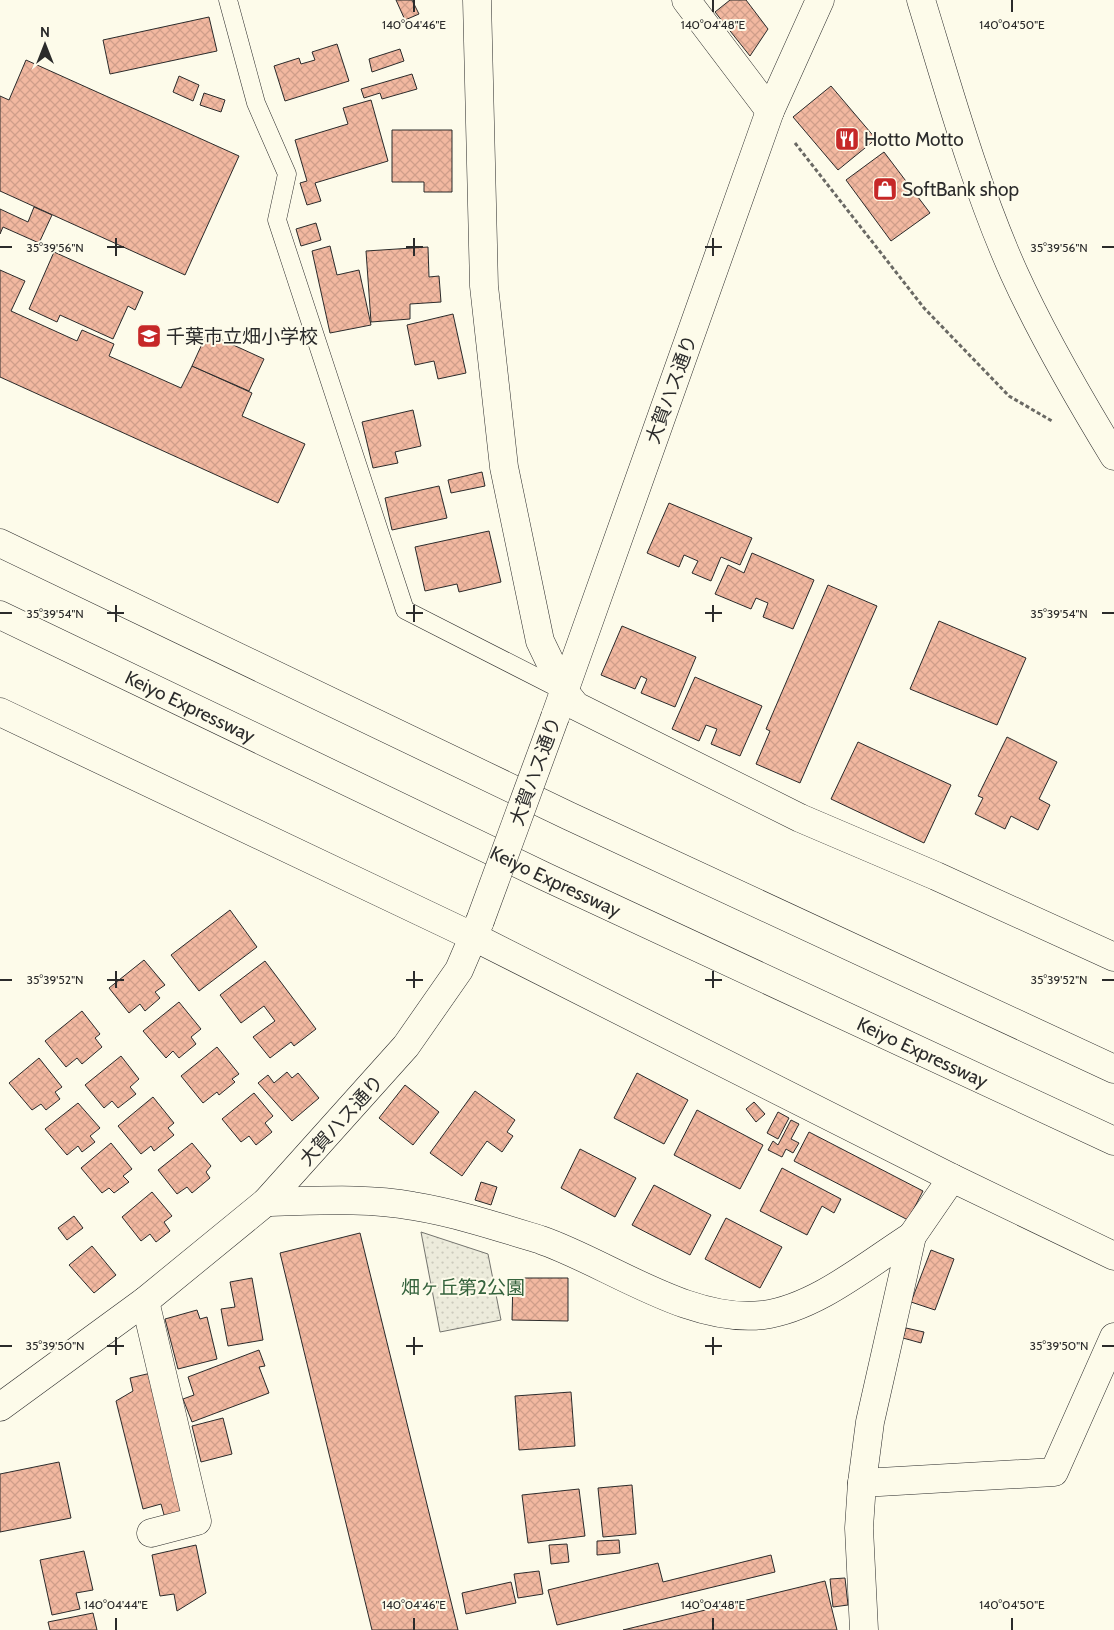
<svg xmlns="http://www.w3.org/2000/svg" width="1114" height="1630" font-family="Cabin,'Noto Sans JP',sans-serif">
<defs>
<pattern id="park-dots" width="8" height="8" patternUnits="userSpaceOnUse" patternTransform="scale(1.25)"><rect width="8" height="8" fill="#ecebdb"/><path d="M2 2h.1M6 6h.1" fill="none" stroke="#cbcabc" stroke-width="1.8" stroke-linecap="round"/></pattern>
<pattern id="building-cross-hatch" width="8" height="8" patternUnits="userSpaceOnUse" patternTransform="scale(1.25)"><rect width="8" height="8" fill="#f2b8a0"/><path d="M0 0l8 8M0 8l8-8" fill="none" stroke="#d09e8a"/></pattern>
</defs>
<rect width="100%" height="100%" fill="#fdfbea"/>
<!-- park -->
<polygon fill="url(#park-dots)" stroke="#74746e" points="421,1232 488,1254 501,1320 440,1332"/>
<!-- building -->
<g fill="url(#building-cross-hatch)" stroke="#2b2b2b">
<polygon points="396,0 412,0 419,14 405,20"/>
<polygon points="730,0 746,0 768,29 750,56 715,12"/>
<polygon points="209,17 217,51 110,74 103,40"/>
<polygon points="337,44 349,81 285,101 274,66 299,58 301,64 315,60 312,52"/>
<polygon points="400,49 404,61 372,72 369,59"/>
<polygon points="26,60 239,156 185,275 0,191 0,96 9,100"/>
<polygon points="412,74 417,89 382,99 380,93 364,98 361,89"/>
<polygon points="179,76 199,85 193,101 173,92"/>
<polygon points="831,86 876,139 838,170 793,117"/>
<polygon points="204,93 225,100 221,112 200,105"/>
<polygon points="371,100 388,161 315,183 321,201 307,205 300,183 307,181 295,140 348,124 343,108"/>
<polygon points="392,130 452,130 452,192 424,192 424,182 392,182"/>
<polygon points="884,152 930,213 891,241 846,180"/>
<polygon points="34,207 52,215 39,243 3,227 0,234 0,209 28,222"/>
<polygon points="316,223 321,240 301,246 296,229"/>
<polygon points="330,246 337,275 359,270 371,325 330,333 312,251"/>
<polygon points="428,247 429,277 439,276 441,302 410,304 410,319 371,322 366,251"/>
<polygon points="54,252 143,292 135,310 128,306 113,339 60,315 57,322 29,309"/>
<polygon points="0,270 25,281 11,311 77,341 82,330 114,344 109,356 181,388 192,366 252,393 242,416 305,444 278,503 0,377"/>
<polygon points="453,314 466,373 438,379 434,361 415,365 407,325"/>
<polygon points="207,333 264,359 249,391 192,366"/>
<polygon points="413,410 421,446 395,452 398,463 373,468 362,422"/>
<polygon points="482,472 485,486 451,493 448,480"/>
<polygon points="439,486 447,518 392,530 385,498"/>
<polygon points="669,503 752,538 740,565 721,557 711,581 692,573 698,561 684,555 679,567 647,553"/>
<polygon points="489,531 501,582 459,592 457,584 425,591 415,547"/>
<polygon points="752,553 814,580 793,629 763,617 768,603 756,598 751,609 715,594 728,565 744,573"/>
<polygon points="828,585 877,606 800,783 756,764 770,731 766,729"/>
<polygon points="939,621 1026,658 997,725 910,689"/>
<polygon points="622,626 696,657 675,707 641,693 647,679 641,676 635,689 601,675"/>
<polygon points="695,677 762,706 740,756 711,744 717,729 706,725 699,741 672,729"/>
<polygon points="1007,737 1057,762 1039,799 1050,805 1038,830 1011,816 1005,829 975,814 983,798 978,796"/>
<polygon points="858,742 951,785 924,843 831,799"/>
<polygon points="230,910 257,947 199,991 171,955"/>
<polygon points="144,960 165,985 155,992 160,998 145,1011 140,1004 129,1013 109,988"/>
<polygon points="265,961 316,1029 294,1046 291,1042 270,1058 253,1037 275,1021 264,1006 241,1023 220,995"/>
<polygon points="179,1002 201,1029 191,1037 196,1044 179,1058 173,1051 166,1058 143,1031"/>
<polygon points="82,1011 100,1034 95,1038 102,1047 82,1064 77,1058 66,1067 45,1041"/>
<polygon points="217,1047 239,1074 232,1079 235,1082 219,1095 217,1092 203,1103 181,1076"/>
<polygon points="121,1056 139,1079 130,1087 136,1094 118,1108 112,1101 104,1108 85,1085"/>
<polygon points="39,1058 62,1087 55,1092 60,1099 46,1110 41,1104 32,1110 9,1083"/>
<polygon points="287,1072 292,1078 298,1073 319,1098 292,1121 258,1083 268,1075 274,1083"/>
<polygon points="637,1073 688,1100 664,1144 614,1118"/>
<polygon points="405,1085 439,1112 413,1145 379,1118"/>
<polygon points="475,1091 515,1120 507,1132 513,1136 502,1152 487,1141 462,1176 430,1153"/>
<polygon points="254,1093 273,1116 265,1123 272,1132 256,1145 249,1136 241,1142 222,1119"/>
<polygon points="153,1097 174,1123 168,1128 174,1135 154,1151 151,1146 141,1154 118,1126"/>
<polygon points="754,1102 765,1114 756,1122 746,1109"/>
<polygon points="78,1103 100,1128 90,1136 95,1142 82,1152 78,1146 67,1155 45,1129"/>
<polygon points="697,1110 763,1145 740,1189 674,1155"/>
<polygon points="778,1112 789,1118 778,1139 767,1133"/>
<polygon points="791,1120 799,1124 791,1139 799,1143 793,1153 786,1149 782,1157 768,1150 773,1141 778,1145"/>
<polygon points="809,1132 923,1191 908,1220 794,1161"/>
<polygon points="111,1143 132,1169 123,1176 129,1182 114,1193 109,1188 102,1193 81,1168"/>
<polygon points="192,1143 211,1166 206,1172 210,1178 192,1193 187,1187 177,1194 158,1170"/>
<polygon points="580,1149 636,1178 615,1217 561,1188"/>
<polygon points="782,1168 841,1199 834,1213 822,1206 807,1235 760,1211"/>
<polygon points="481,1182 497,1187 491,1205 475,1200"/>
<polygon points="654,1185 711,1215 690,1255 632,1225"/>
<polygon points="152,1192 172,1216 164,1222 170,1231 156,1242 150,1234 141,1241 122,1217"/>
<polygon points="74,1216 83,1228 67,1240 58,1228"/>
<polygon points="726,1218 782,1247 760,1288 705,1259"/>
<polygon points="360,1233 458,1630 372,1630 280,1253"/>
<polygon points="92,1246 116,1275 94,1293 69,1265"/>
<polygon points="931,1250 954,1259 935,1310 911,1302"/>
<polygon points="252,1278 263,1340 228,1346 221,1309 235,1307 230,1282"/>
<polygon points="513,1278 568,1278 568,1321 512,1320"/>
<polygon points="197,1310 200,1319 207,1317 217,1359 178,1369 165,1319"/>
<polygon points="906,1328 924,1332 921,1343 903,1338"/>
<polygon points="259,1350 265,1366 259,1367 269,1393 192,1422 183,1399 194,1395 188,1377"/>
<polygon points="151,1373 187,1516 166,1522 161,1504 143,1509 116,1401 133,1391 130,1378"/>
<polygon points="571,1392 575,1446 519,1450 515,1396"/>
<polygon points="223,1418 232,1454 201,1462 192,1426"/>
<polygon points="59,1462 71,1518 0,1532 0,1474"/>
<polygon points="632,1485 636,1534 603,1537 598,1488"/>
<polygon points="579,1489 585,1536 528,1543 522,1495"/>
<polygon points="619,1540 620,1553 597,1555 597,1541"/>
<polygon points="567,1544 569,1562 551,1564 549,1545"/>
<polygon points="196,1545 206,1593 177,1611 174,1594 160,1596 152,1555"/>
<polygon points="84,1551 93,1590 76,1593 80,1609 52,1615 40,1560"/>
<polygon points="771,1555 775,1572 557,1625 548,1590 658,1563 663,1582"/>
<polygon points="539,1571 543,1594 518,1598 514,1574"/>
<polygon points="845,1578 848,1605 833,1607 830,1579"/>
<polygon points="825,1581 837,1630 623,1630"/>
<polygon points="511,1582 516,1603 466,1614 462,1593"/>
<polygon points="93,1613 97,1630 50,1630 48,1622"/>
</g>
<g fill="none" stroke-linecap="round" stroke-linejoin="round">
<defs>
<polyline id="lane" points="228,0 256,103 287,174 277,220 405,610 564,691"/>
<g id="street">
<polyline points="477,0 484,286 504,467 540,641 564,691 576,706 800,818 936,876 1114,957"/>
<polyline points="686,0 770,111"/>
<polyline points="0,712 474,937 952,1178 1114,1256"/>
<path d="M 266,1202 C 314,1201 366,1197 413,1206 C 456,1213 499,1227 541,1240 C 608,1263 689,1324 763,1315 C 816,1308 868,1264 912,1236"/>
<polyline points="145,1301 197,1521 151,1533"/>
<polyline points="862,1483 1054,1472 1114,1337"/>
<polyline points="864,1630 859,1528 862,1483 870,1422 912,1236 952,1178"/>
</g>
<g id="secondary">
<polyline points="555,717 770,111 820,0"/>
<polyline points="0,1407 145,1301 266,1202 406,1046 459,970 480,921"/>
</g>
<path id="primary" d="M 921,0 C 949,91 975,186 1014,273 C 1043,337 1078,397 1114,456"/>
<g id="highway">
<polyline points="0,543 569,816 1114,1069"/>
<path id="s1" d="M 0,615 L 546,877 L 1114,1141"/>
</g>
</defs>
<!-- lane casing -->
<use href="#lane" stroke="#2b2b2b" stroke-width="19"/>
<!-- street casing -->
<use href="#street" stroke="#2b2b2b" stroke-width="29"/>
<!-- secondary casing -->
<use href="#secondary" stroke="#2b2b2b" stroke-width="29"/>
<!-- primary casing -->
<use href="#primary" stroke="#2b2b2b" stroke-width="29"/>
<!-- highway casing -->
<use href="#highway" stroke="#2b2b2b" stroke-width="29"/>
<!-- path -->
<polyline stroke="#6a6964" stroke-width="3" stroke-dasharray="4 2.5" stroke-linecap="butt" points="795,143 924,308 1009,396 1052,421"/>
<!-- lane -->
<use href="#lane" stroke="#fdfbea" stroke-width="18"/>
<!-- street -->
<use href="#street" stroke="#fdfbea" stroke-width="28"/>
<!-- secondary -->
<use href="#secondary" stroke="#fdfbea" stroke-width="28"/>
<!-- primary -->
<use href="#primary" stroke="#fdfbea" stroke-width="28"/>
<!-- highway -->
<use href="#highway" stroke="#fdfbea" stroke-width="28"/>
<defs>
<polyline id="secondary-bridge" points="480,921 555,717"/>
</defs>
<!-- secondary-bridge casing -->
<use href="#secondary-bridge" stroke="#2b2b2b" stroke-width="29" stroke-linecap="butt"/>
<!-- secondary-bridge -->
<use href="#secondary-bridge" stroke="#fdfbea" stroke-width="28"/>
</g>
<!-- ticks -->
<path fill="none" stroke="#2b2b2b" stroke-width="2" d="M 414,0 L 414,12M 713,0 L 713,12M 1012,0 L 1012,12M 116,238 L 116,256M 414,238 L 414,256M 713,238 L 713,256M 0,247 L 12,247M 107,247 L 124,247M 406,247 L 423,247M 705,247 L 722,247M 1102,247 L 1114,247M 116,605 L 116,622M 414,605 L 414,622M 713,605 L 713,622M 0,613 L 12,613M 107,613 L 124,613M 406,613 L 423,613M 705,613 L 722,613M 1102,613 L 1114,613M 116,971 L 116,988M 414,971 L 414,988M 713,971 L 713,988M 0,980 L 12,980M 107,980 L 124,980M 406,980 L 423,980M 705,980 L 722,980M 1102,980 L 1114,980M 116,1337 L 116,1355M 414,1337 L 414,1355M 713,1337 L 713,1355M 0,1346 L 12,1346M 107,1346 L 124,1346M 406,1346 L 423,1346M 705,1346 L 722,1346M 1102,1346 L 1114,1346M 116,1618 L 116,1630M 414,1618 L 414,1630M 713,1618 L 713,1630M 1012,1618 L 1012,1630"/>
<!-- icons -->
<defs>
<symbol id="restaurant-square" viewBox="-11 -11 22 22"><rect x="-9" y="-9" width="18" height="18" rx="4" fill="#c62828" stroke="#fdfbea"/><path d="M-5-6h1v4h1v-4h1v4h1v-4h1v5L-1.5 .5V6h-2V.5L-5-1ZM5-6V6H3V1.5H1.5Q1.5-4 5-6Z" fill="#fff"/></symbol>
<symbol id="shop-square" viewBox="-11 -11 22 22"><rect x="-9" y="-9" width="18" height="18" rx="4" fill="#c62828" stroke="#fdfbea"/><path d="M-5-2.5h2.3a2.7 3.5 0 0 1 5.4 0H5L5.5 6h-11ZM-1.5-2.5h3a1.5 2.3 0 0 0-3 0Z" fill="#fff"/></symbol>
<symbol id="school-square" viewBox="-11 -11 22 22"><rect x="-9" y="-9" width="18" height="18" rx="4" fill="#c62828" stroke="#fdfbea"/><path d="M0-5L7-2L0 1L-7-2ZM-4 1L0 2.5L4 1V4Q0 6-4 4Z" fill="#fff"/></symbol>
</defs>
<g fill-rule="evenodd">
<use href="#restaurant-square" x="833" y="125" width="28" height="28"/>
<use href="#shop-square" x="871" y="175" width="28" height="28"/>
<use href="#school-square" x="135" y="322" width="28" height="28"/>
</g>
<g text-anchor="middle" stroke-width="4" stroke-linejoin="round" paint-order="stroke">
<!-- poi labels -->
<g font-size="19" fill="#2b2b2b" stroke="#fdfbea" text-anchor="start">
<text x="864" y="146">Hotto Motto</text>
<text x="902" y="196">SoftBank shop</text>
<text x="166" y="343">千葉市立畑小学校</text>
</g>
<!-- street labels -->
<g font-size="19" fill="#2b2b2b" stroke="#fdfbea">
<text transform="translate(671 389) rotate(-70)" y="7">大賀ハス通り</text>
<text dy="7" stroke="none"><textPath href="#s1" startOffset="211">Keiyo Expressway</textPath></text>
<text transform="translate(535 771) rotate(-70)" y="7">大賀ハス通り</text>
<text dy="7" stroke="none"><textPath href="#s1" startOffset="616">Keiyo Expressway</textPath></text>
<text dy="7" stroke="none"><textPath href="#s1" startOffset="1021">Keiyo Expressway</textPath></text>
<text transform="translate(341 1120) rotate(-48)" y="7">大賀ハス通り</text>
</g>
<!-- park labels -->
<g font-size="19" fill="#34623c" stroke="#fdfbea">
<text x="463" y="1294">畑ヶ丘第2公園</text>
</g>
</g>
<g font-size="12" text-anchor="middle" fill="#2b2b2b" stroke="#fdfbea" stroke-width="4" stroke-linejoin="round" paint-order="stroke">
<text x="414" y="29">140°04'46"E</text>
<text x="713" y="29">140°04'48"E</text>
<text x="1012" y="29">140°04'50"E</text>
<text x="55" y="252">35°39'56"N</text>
<text x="1059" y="252">35°39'56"N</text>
<text x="55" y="618">35°39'54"N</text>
<text x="1059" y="618">35°39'54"N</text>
<text x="55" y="984">35°39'52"N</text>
<text x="1059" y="984">35°39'52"N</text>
<text x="55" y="1350">35°39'50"N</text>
<text x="1059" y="1350">35°39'50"N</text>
<text x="116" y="1609">140°04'44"E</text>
<text x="414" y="1609">140°04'46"E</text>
<text x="713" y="1609">140°04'48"E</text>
<text x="1012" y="1609">140°04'50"E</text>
</g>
<!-- north arrow -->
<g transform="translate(45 45)" stroke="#fdfbea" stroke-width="4" paint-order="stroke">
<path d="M0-4L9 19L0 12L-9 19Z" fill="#2b2b2b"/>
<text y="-8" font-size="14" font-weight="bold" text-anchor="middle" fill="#2b2b2b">N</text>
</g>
</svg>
